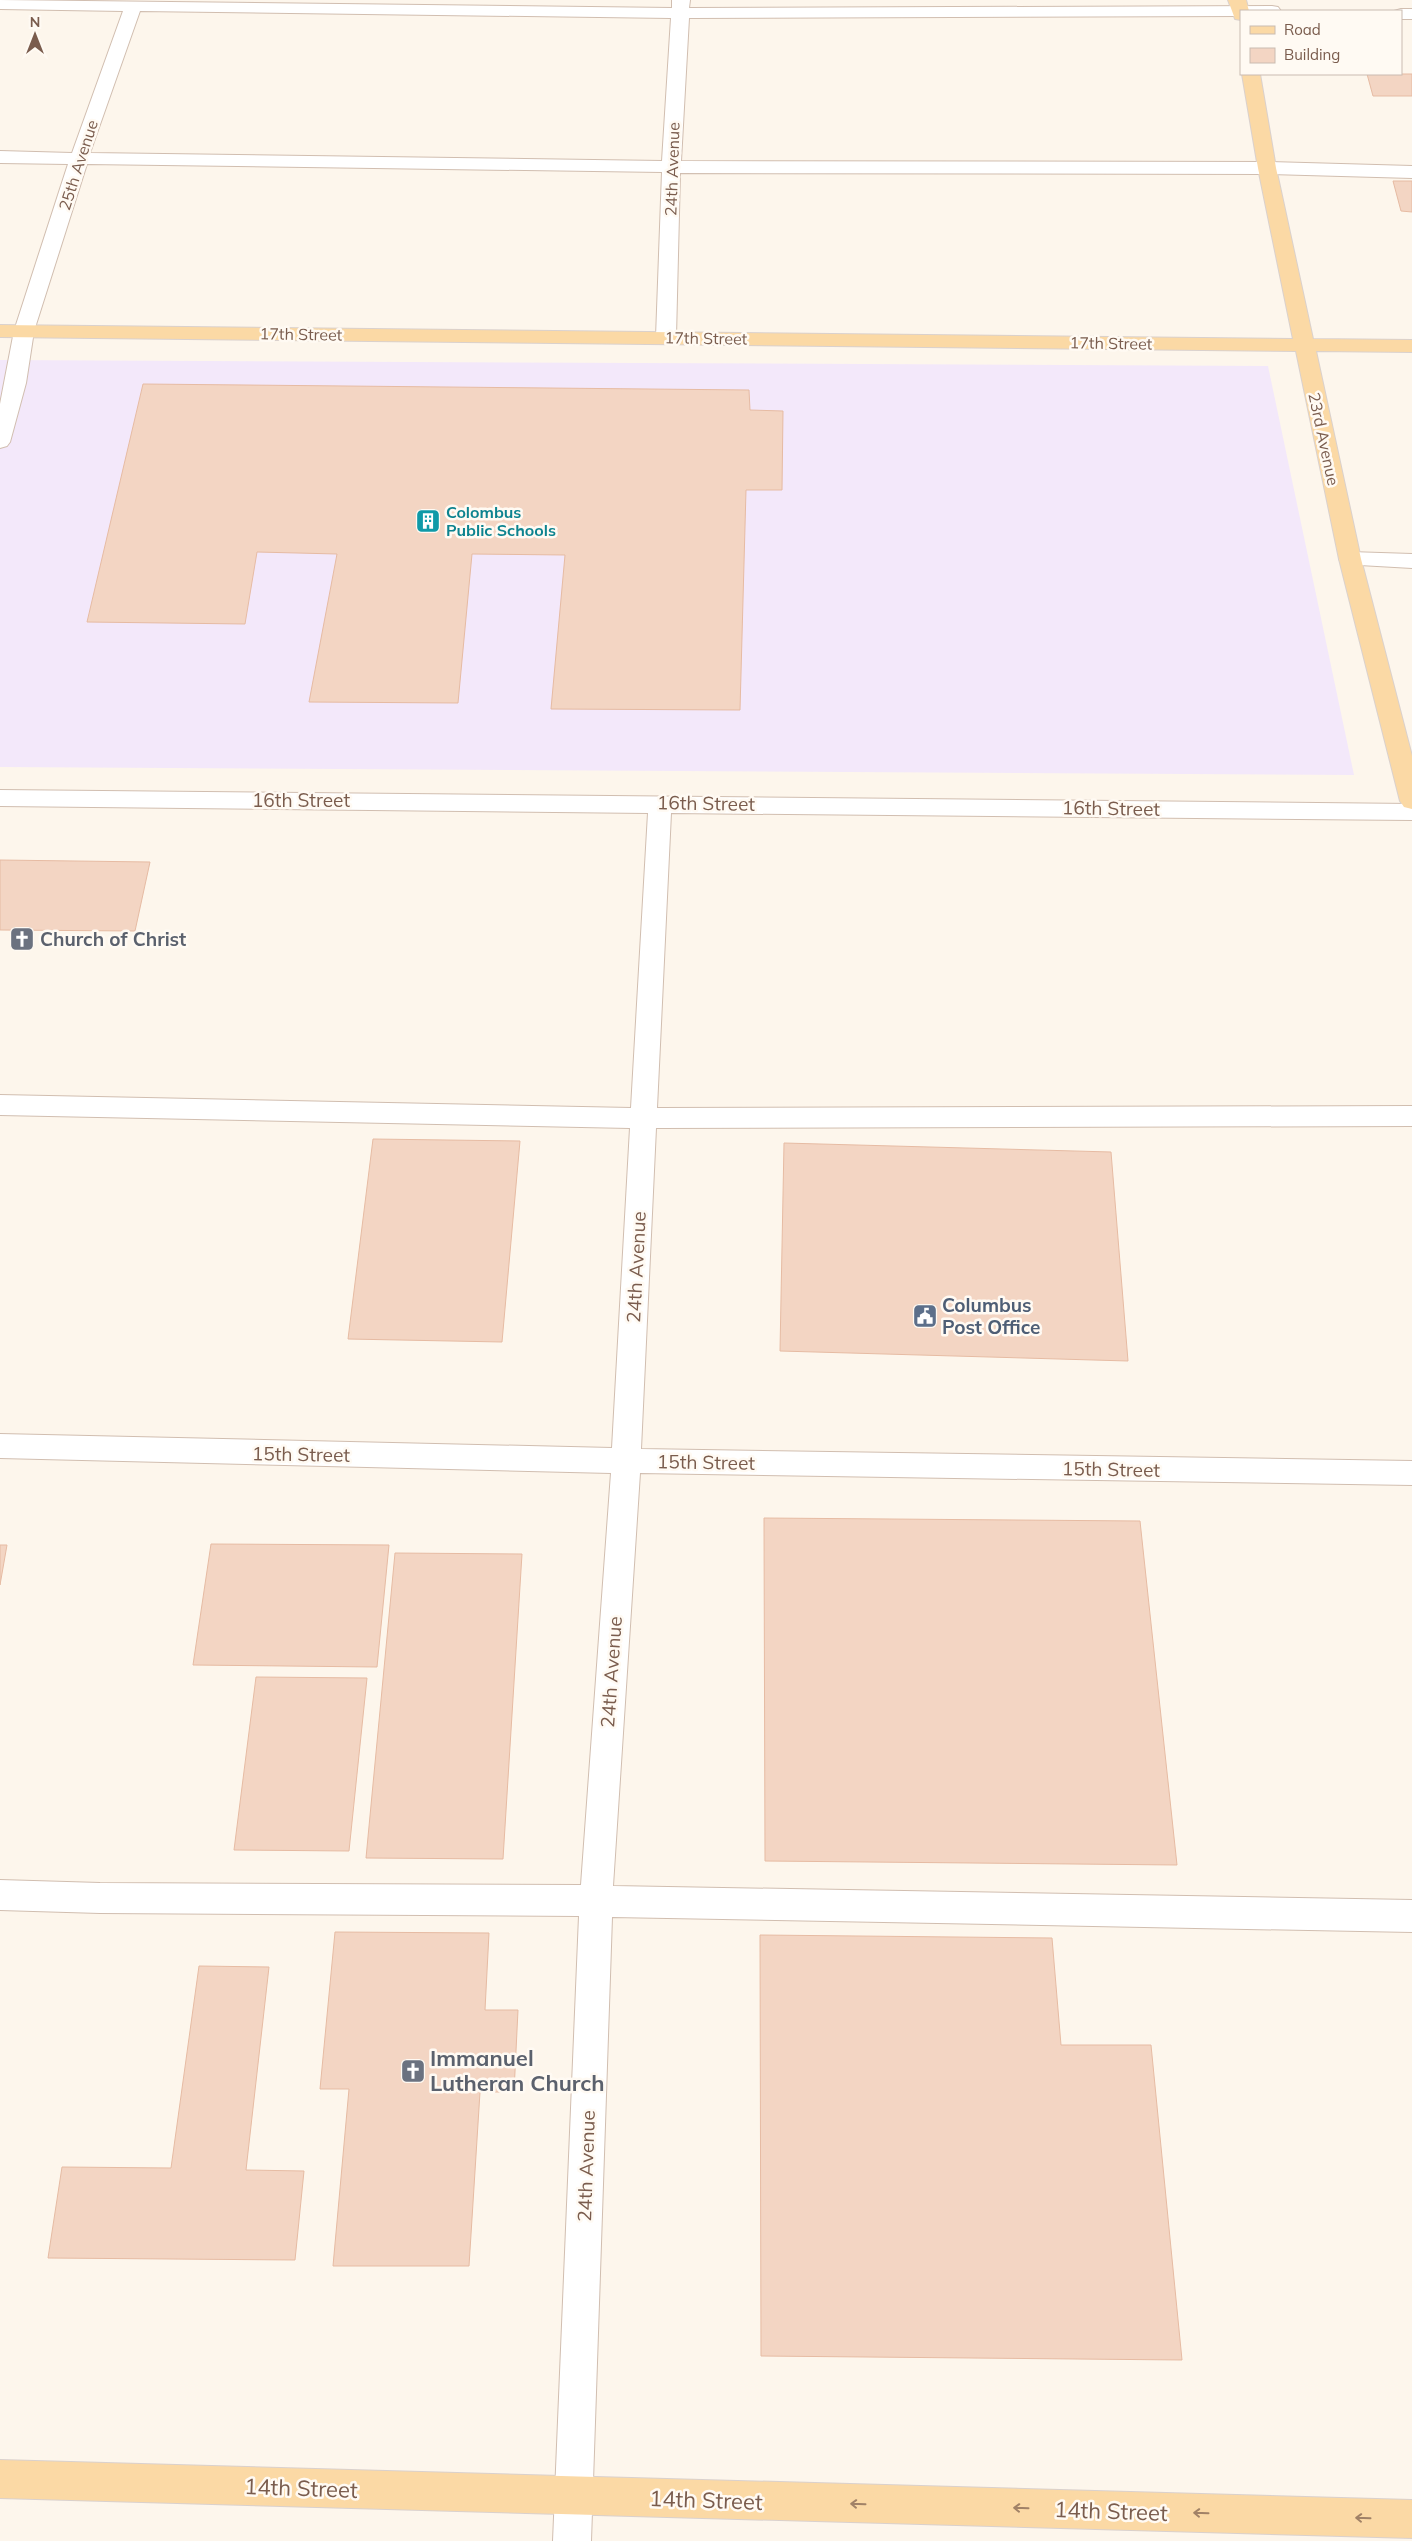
<svg xmlns="http://www.w3.org/2000/svg" width="1412" height="2541" font-family="Mulish,sans-serif">
<rect width="100%" height="100%" fill="#fdf6ec"/>
<!-- education -->
<polygon fill="#f3e8fa" points="0,360 1268,366 1354,775 0,767"/>
<!-- building -->
<g fill="#f3d5c3" stroke="#e6bba3">
<polygon points="1367,74 1412,74 1412,96 1373,96"/>
<polygon points="1393,181 1412,181 1412,212 1401,211"/>
<polygon points="143,384 749,390 750,410 783,411 782,490 746,490 740,710 551,709 565,555 472,554 458,703 309,702 337,554 257,552 245,624 87,622"/>
<polygon points="0,860 150,862 135,931 0,930"/>
<polygon points="373,1139 520,1141 502,1342 348,1339"/>
<polygon points="784,1143 1111,1152 1128,1361 780,1351"/>
<polygon points="764,1518 1140,1521 1177,1865 765,1861"/>
<polygon points="211,1544 389,1545 377,1667 193,1665"/>
<polygon points="0,1545 7,1545 0,1585"/>
<polygon points="395,1553 522,1554 503,1859 366,1858"/>
<polygon points="256,1677 367,1678 349,1851 234,1850"/>
<polygon points="335,1932 489,1933 485,2010 518,2010 514,2092 480,2092 469,2266 333,2266 349,2089 320,2089"/>
<polygon points="760,1935 1052,1938 1061,2045 1151,2045 1182,2360 761,2356"/>
<polygon points="199,1966 269,1967 246,2170 304,2171 295,2260 48,2258 62,2167 171,2168"/>
</g>
<g fill="none" stroke-linecap="round" stroke-linejoin="round">
<defs>
<g id="minor">
<path d="M 0,0 L 672,8 L 672,0 L 690,0 L 689,8 L 1272,6 L 1278,7 L 1281,11 L 1241,11 L 1241,16 L 689,18 L 681,161 L 1267,162 L 1412,166 L 1412,178 L 1267,174 L 680,173 L 676,337 L 673,341 L 659,341 L 656,337 L 662,172 L 87,164 L 34,331 L 26,383 L 10,442 L 7,446 L 0,448 L 0,404 L 14,331 L 68,164 L 0,163 L 0,151 L 72,153 L 123,11 L 0,9 ZM 140,11 L 671,18 L 662,161 L 90,153 Z"/>
<polygon points="1401,9 1412,9 1412,19 1401,19 1401,11 1394,11"/>
<polygon points="1350,552 1412,554 1412,568 1342,564 1339,559 1342,554"/>
<polygon points="0,790 1412,804 1412,820 671,813 657,1108 1412,1106 1412,1126 656,1128 641,1449 1412,1461 1412,1485 640,1473 613,1886 1412,1900 1412,1932 612,1917 591,2541 553,2541 579,1916 100,1913 0,1910 0,1880 100,1883 581,1885 611,1473 0,1458 0,1434 612,1448 630,1128 0,1115 0,1095 631,1108 648,813 0,806"/>
</g>
<g id="major">
<polygon points="1228,0 1246,0 1249,11 1241,11 1241,20 1235,19"/>
<polygon points="1242,74 1260,74 1276,168 1313,339 1412,340 1412,352 1316,351 1361,559 1412,756 1412,809 1404,807 1400,801 1339,559 1296,351 0,337 0,325 1293,339 1258,168"/>
<polygon points="0,2460 1412,2500 1412,2538 0,2498"/>
</g>
</defs>
<!-- minor casing -->
<use href="#minor" stroke="#d1beb0" stroke-width="2"/>
<!-- major casing -->
<use href="#major" stroke="#dad1cd" stroke-width="2"/>
<!-- minor -->
<use href="#minor" fill="#fff" fill-rule="evenodd"/>
<!-- major -->
<use href="#major" fill="#fbd9a5" fill-rule="evenodd"/>
</g>
<!-- one-way arrows -->
<defs><path id="oneway-shaft" d="M-6 0H5M1.5-3L5.5 0L1.5 3" fill="none" stroke-width="1.6" stroke-linecap="round" stroke-linejoin="round" transform="scale(1.25)"/></defs>
<g stroke="#a18267">
<use href="#oneway-shaft" transform="translate(858 2504) rotate(-178)"/>
<use href="#oneway-shaft" transform="translate(1021 2508) rotate(-178)"/>
<use href="#oneway-shaft" transform="translate(1201 2513) rotate(-178)"/>
<use href="#oneway-shaft" transform="translate(1363 2518) rotate(-178)"/>
</g>
<!-- icons -->
<defs>
<symbol id="building-square" viewBox="-11 -11 22 22"><rect x="-9" y="-9" width="18" height="18" rx="4" fill="#0f9aa8" stroke="#fffaf3"/><path d="M-4-6H4V6H1V3H-1V6H-4ZM-2.5-4.3h1.7v1.8h-1.7ZM.8-4.3h1.7v1.8H.8ZM-2.5-1h1.7V.8h-1.7ZM.8-1h1.7V.8H.8Z" fill="#fff"/></symbol>
<symbol id="church-square" viewBox="-11 -11 22 22"><rect x="-9" y="-9" width="18" height="18" rx="4" fill="#6b7280" stroke="#fffaf3"/><path d="M-1.2-6h2.4v3.5h3.3v2.4h-3.3V6h-2.4V-.1h-3.3v-2.4h3.3Z" fill="#fff"/></symbol>
<symbol id="civic-square" viewBox="-11 -11 22 22"><rect x="-9" y="-9" width="18" height="18" rx="4" fill="#5c6f8a" stroke="#fffaf3"/><path d="M-.6-6.5H3V-4.5H.6V-3L4-1V1h2V6H-6V1h2V-1L-.6-3ZM-1.2 2.5V6h2.4V2.5Z" fill="#fff"/></symbol>
</defs>
<g fill-rule="evenodd">
<use href="#building-square" x="414" y="507" width="28" height="28"/>
<use href="#church-square" x="8" y="925" width="28" height="28"/>
<use href="#civic-square" x="911" y="1302" width="28" height="28"/>
<use href="#church-square" x="399" y="2057" width="28" height="28"/>
</g>
<g text-anchor="middle" stroke-width="5" stroke-linejoin="round" paint-order="stroke">
<!-- far-street labels -->
<g font-size="16" fill="#7a5c4d" stroke="#fffaf3">
<text transform="translate(78 165) rotate(-72)" y="6">25th Avenue</text>
<text transform="translate(672 169) rotate(-88)" y="6">24th Avenue</text>
<text transform="translate(301 334) rotate(1)" y="6">17th Street</text>
<text transform="translate(706 338) rotate(1)" y="6">17th Street</text>
<text transform="translate(1111 343) rotate(1)" y="6">17th Street</text>
<text transform="translate(1324 439) rotate(78)" y="6">23rd Avenue</text>
</g>
<!-- far-culture labels -->
<g font-size="16" font-weight="bold" fill="#0d838f" stroke="#fffaf3" text-anchor="start">
<text x="446" y="518">Colombus<tspan x="446" dy="18">Public Schools</tspan></text>
</g>
<!-- street labels -->
<g font-size="19" fill="#7a5c4d" stroke="#fffaf3">
<text x="301" y="807">16th Street</text>
<text transform="translate(706 803) rotate(1)" y="7">16th Street</text>
<text transform="translate(1111 808) rotate(1)" y="7">16th Street</text>
<text transform="translate(636 1267) rotate(-87)" y="7">24th Avenue</text>
<text transform="translate(301 1454) rotate(1)" y="7">15th Street</text>
<text transform="translate(706 1462) rotate(1)" y="7">15th Street</text>
<text transform="translate(1111 1469) rotate(1)" y="7">15th Street</text>
<text transform="translate(611 1672) rotate(-86)" y="7">24th Avenue</text>
<text transform="translate(586 2166) rotate(-88)" y="7">24th Avenue</text>
</g>
<!-- worship labels -->
<g font-size="19" font-weight="bold" fill="#5b616d" stroke="#fffaf3" text-anchor="start">
<text x="40" y="946">Church of Christ</text>
</g>
<!-- service labels -->
<g font-size="19" font-weight="bold" fill="#4e5e75" stroke="#fffaf3" text-anchor="start">
<text x="942" y="1312">Columbus<tspan x="942" dy="22">Post Office</tspan></text>
</g>
<!-- near-worship labels -->
<g font-size="22" font-weight="bold" fill="#5b616d" stroke="#fffaf3" text-anchor="start">
<text x="430" y="2066">Immanuel<tspan x="430" dy="25">Lutheran Church</tspan></text>
</g>
<!-- near-street labels -->
<g font-size="22" fill="#7a5c4d" stroke="#fffaf3">
<text transform="translate(301 2488) rotate(2)" y="8">14th Street</text>
<text transform="translate(706 2500) rotate(2)" y="8">14th Street</text>
<text transform="translate(1111 2511) rotate(2)" y="8">14th Street</text>
</g>
</g>
<!-- legend -->
<rect x="1240" y="10" width="162" height="65" fill="#fffaf3" stroke="#cabbb1"/>
<rect x="1250" y="26" width="25" height="8" fill="#fbd9a5" stroke="#cabbb1"/>
<text x="1284" y="35" font-size="15" fill="#7a5c4d">Road</text>
<rect x="1250" y="48" width="25" height="15" fill="#f3d5c3" stroke="#cabbb1"/>
<text x="1284" y="60" font-size="15" fill="#7a5c4d">Building</text>
<!-- north arrow -->
<g transform="translate(35 35)" stroke="#fffaf3" stroke-width="4" paint-order="stroke">
<path d="M0-4L9 19L0 12L-9 19Z" fill="#7a5c4d"/>
<text y="-8" font-size="14" font-weight="bold" text-anchor="middle" fill="#7a5c4d">N</text>
</g>
</svg>
